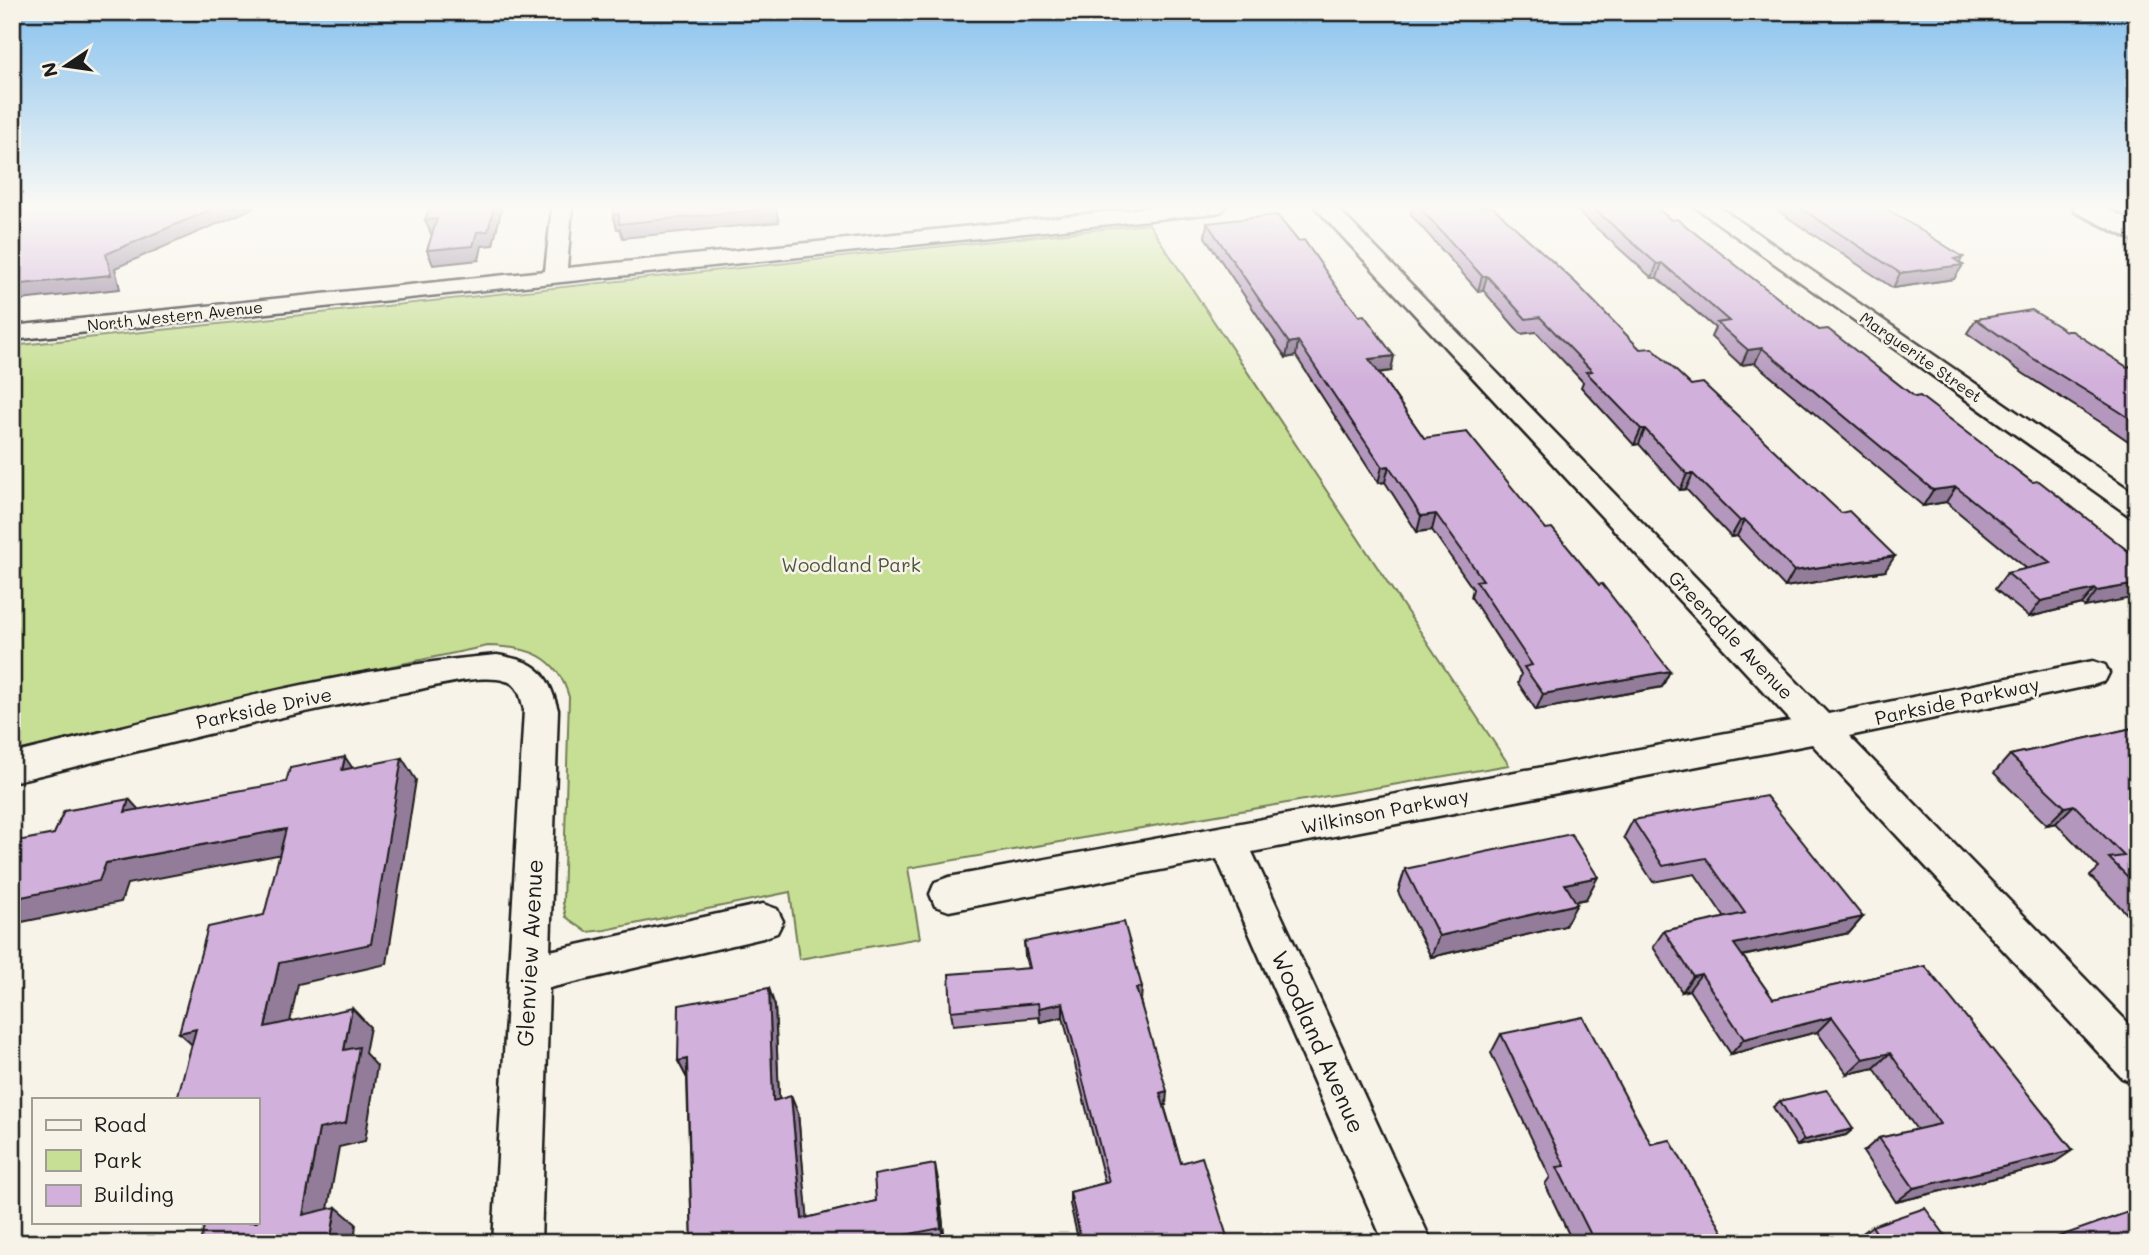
<svg xmlns="http://www.w3.org/2000/svg" width="2149" height="1255" font-family="Mali,sans-serif">
<rect width="100%" height="100%" fill="#f7f3e8"/>
<filter id="ink" filterUnits="userSpaceOnUse"><feTurbulence type="fractalNoise" baseFrequency=".0143" numOctaves="2"/><feDisplacementMap in="SourceGraphic" scale="14" xChannelSelector="R" yChannelSelector="G"/><feConvolveMatrix kernelMatrix="1 2 1 2 8 2 1 2 1" color-interpolation-filters="sRGB"/></filter>
<g filter="url(#ink)">
<!-- green -->
<path fill="#c7df94" stroke="#727e58" stroke-width="2" d="M 1149,224 L 1509,765 L 908,868 L 920,938 L 799,959 L 790,892 L 605,930 L 587,932 L 566,917 L 563,903 L 569,697 C 557,655 529,647 488,646 C 329,679 170,712 12,753 L 12,346 Z"/>
<g fill="none" stroke-linecap="round" stroke-linejoin="round">
<defs>
<g id="minor">
<polygon points="552,207 572,207 567,268 1155,207 1225,207 1222,211 1215,213 12,340 12,326 545,271"/>
<polygon points="1315,207 1336,207 1828,714 2093,661 2105,665 2109,673 2105,681 2093,685 1849,736 2137,1032 2137,1084 2122,1078 1812,744 1252,852 1432,1243 1384,1243 1217,859 949,911 935,906 930,894 935,882 949,877 1791,721"/>
<polygon points="1695,207 1719,207 2137,495 2137,517 2127,514"/>
<path d="M 497,655 C 537,662 547,670 558,710 L 550,951 L 763,904 L 777,909 L 783,921 L 777,933 L 763,938 L 549,988 L 541,1243 L 493,1243 L 524,710 C 521,698 519,684 506,681 C 480,673 433,687 406,692 C 273,716 143,750 12,782 L 12,754 C 169,717 337,668 497,655 Z"/>
</g>
<polygon id="secondary" points="2073,207 2104,207 2137,224 2137,242 2076,212"/>
</defs>
<!-- minor casing -->
<use href="#minor" stroke="#1c1c1c" stroke-width="5"/>
<!-- secondary casing -->
<use href="#secondary" stroke="#1c1c1c" stroke-width="6"/>
<!-- minor -->
<use href="#minor" fill="#f7f3e8" fill-rule="evenodd"/>
<!-- secondary -->
<use href="#secondary" fill="#f7f3e8" fill-rule="evenodd"/>
</g>
<!-- wall -->
<g fill="#b497bc" stroke="#1c1c1c" stroke-width="2">
<polygon points="1412,207 1493,207 1640,349 1885,571 1785,587 1737,536 1731,537 1686,489 1680,490 1639,444 1634,445 1581,387 1583,382 1536,332 1521,334 1483,290 1478,291 1411,215"/>
<polygon points="1573,207 1656,207 1671,220 1819,330 1915,397 2137,558 2085,607 2082,604 2029,617 1995,589 2007,573 2027,569 1946,502 1923,506 1755,363 1741,365 1711,337 1715,328 1657,278 1652,278"/>
<polygon points="1772,207 1884,207 1960,263 1954,279 1893,288"/>
<polygon points="1207,223 1391,371 1379,373 1424,438 1546,529 1670,671 1662,687 1536,710 1518,683 1521,674 1471,597 1473,589 1432,530 1417,532 1385,482 1378,483 1296,356 1286,358 1205,237"/>
<polygon points="1976,319 2066,331 2127,367 2137,365 2137,447 2105,425 2024,374 1967,333"/>
<polygon points="2137,727 2137,924 2090,876 2099,868 2056,823 2047,825 1994,773 2010,755"/>
<polygon points="1633,820 1863,917 1849,933 1743,956 1773,999 1925,966 2052,1164 1896,1202 1863,1152 1879,1138 1917,1130 1874,1068 1847,1074 1817,1032 1731,1054 1689,990 1682,992 1653,947 1664,931 1725,918 1695,874 1653,882 1624,837"/>
<polygon points="1405,869 1586,899 1576,901 1565,926 1431,957 1398,892"/>
<polygon points="1024,942 1142,987 1140,1001 1166,1105 1164,1105 1181,1163 1229,1243 1079,1243 1070,1204 1070,1192 1105,1183 1063,1017 1040,1022 1039,1017 953,1025 951,1011 1028,968 1025,956"/>
<polygon points="775,1006 779,1099 798,1113 807,1218 876,1201 938,1180 945,1243 692,1243 687,1078 678,1061"/>
<polygon points="1501,1034 1651,1144 1729,1243 1573,1243 1545,1184 1550,1177 1491,1053"/>
<polygon points="1780,1101 1853,1129 1846,1135 1797,1146 1773,1107"/>
<polygon points="1872,1226 1951,1243 1859,1243 1856,1238"/>
</g>
<!-- shaded-wall -->
<g fill="#927b99" stroke="#1c1c1c" stroke-width="2">
<polygon points="217,207 256,207 115,268 120,289 12,301 12,285 106,254"/>
<polygon points="494,207 502,207 493,245 482,246 479,260 433,265 427,250 477,232"/>
<polygon points="776,208 779,222 623,238 620,229 617,229 613,215"/>
<polygon points="437,219 443,233 431,234 425,220"/>
<polygon points="1963,257 1958,265 1963,265 1954,279 1893,288 1900,273 1954,259"/>
<polygon points="1662,263 1657,278 1652,278 1657,264"/>
<polygon points="1482,276 1487,276 1483,290 1478,291"/>
<polygon points="1298,341 1296,356 1286,358 1289,343"/>
<polygon points="1762,348 1755,363 1741,365 1748,350"/>
<polygon points="1394,356 1391,371 1366,374 1369,359"/>
<polygon points="1641,429 1645,429 1639,444 1634,445"/>
<polygon points="1389,466 1385,482 1378,483 1382,467"/>
<polygon points="1687,474 1693,474 1686,489 1680,490"/>
<polygon points="1956,487 1946,502 1923,506 1933,490"/>
<polygon points="1436,514 1432,530 1417,532 1421,516"/>
<polygon points="1745,520 1737,536 1731,537 1740,521"/>
<polygon points="1895,556 1885,571 1785,587 1794,571"/>
<polygon points="2137,584 2137,597 2085,607 2097,591"/>
<polygon points="2095,589 2082,604 2029,617 2041,601"/>
<polygon points="1670,671 1662,687 1536,710 1543,694"/>
<polygon points="345,757 360,779 342,770"/>
<polygon points="402,758 416,780 387,964 298,984 285,1046 265,1027 279,963"/>
<polygon points="129,799 149,821 125,812"/>
<polygon points="2074,805 2056,823 2047,825 2065,807"/>
<polygon points="286,829 303,850 127,884 121,902 12,924 12,899 106,863"/>
<polygon points="1598,877 1586,899 1553,906 1565,884"/>
<polygon points="1577,904 1565,926 1431,957 1439,936"/>
<polygon points="1863,917 1849,933 1722,960 1734,944"/>
<polygon points="1701,974 1689,990 1682,992 1693,976"/>
<polygon points="1142,987 1141,1001 1135,1002 1136,988"/>
<polygon points="769,988 775,1006 780,1118 773,1101"/>
<polygon points="1063,1003 1063,1017 1040,1022 1039,1008"/>
<polygon points="352,1008 370,1027 365,1053 377,1066 365,1141 339,1147 324,1232 303,1215 319,1129 344,1050"/>
<polygon points="1832,1017 1817,1032 1731,1054 1744,1039"/>
<polygon points="196,1029 201,1053 179,1033"/>
<polygon points="1890,1053 1874,1068 1847,1074 1863,1059"/>
<polygon points="687,1059 687,1078 678,1061"/>
<polygon points="1167,1091 1166,1105 1158,1106 1160,1093"/>
<polygon points="791,1096 798,1113 809,1234 802,1219"/>
<polygon points="1853,1129 1846,1135 1797,1146 1804,1140"/>
<polygon points="2073,1150 2052,1164 1896,1202 1914,1188"/>
<polygon points="935,1164 938,1180 945,1243 941,1228"/>
<polygon points="336,1207 356,1224 354,1243 330,1243"/>
</g>
<!-- building -->
<g fill="#d1b0db" stroke="#1c1c1c" stroke-width="2">
<polygon points="12,207 217,207 106,254 111,275 12,285"/>
<polygon points="430,207 494,207 488,231 477,232 473,246 427,250 437,219 425,220"/>
<polygon points="613,207 776,207 776,208 619,224 619,214 613,215"/>
<polygon points="1419,207 1493,207 1576,283 1640,349 1652,348 1691,385 1703,383 1841,513 1849,511 1895,556 1794,571 1745,520 1740,521 1693,474 1687,474 1645,429 1641,429 1586,372 1592,371 1540,317 1526,319 1487,276 1482,276"/>
<polygon points="1592,207 1656,207 1671,220 1677,219 1819,330 1828,329 1915,397 1920,396 2032,482 2039,481 2137,558 2137,584 2097,591 2095,589 2041,601 2007,573 2051,563 1956,487 1933,490 1762,348 1748,350 1717,323 1729,321 1662,263 1657,264"/>
<polygon points="1799,207 1884,207 1963,257 1954,259 1963,265 1900,273"/>
<polygon points="1277,215 1298,241 1304,240 1338,289 1359,316 1364,315 1394,356 1369,359 1424,438 1467,432 1546,529 1552,528 1599,585 1602,584 1670,671 1543,694 1524,667 1532,665 1476,581 1483,580 1436,514 1421,516 1389,466 1382,467 1298,341 1289,343 1207,223"/>
<polygon points="2032,310 2066,331 2072,331 2127,367 2137,365 2137,423 2117,410 2034,359 1976,319"/>
<polygon points="2137,727 2137,886 2109,858 2124,856 2074,805 2065,807 2010,755"/>
<polygon points="345,757 342,770 402,758 371,944 279,963 265,1027 352,1008 344,1050 359,1047 346,1123 319,1129 303,1215 336,1207 330,1243 200,1243 205,1222 257,1222 257,1099 177,1099 196,1029 179,1033 208,927 264,915 286,829 106,863 99,881 12,899 12,842 54,834 64,811 129,799 125,812 286,782 290,768"/>
<polygon points="1766,796 1863,917 1734,944 1773,999 1925,966 2073,1150 1914,1188 1879,1138 1940,1124 1890,1053 1863,1059 1832,1017 1744,1039 1701,974 1693,976 1664,931 1745,913 1706,858 1663,866 1633,820"/>
<polygon points="1571,834 1598,877 1565,884 1577,904 1439,936 1405,869"/>
<polygon points="1124,922 1142,987 1136,988 1167,1091 1160,1093 1181,1163 1202,1157 1229,1243 1082,1243 1070,1192 1109,1182 1063,1003 1039,1008 1038,1003 951,1011 949,974 1030,968 1024,942"/>
<polygon points="769,988 773,1101 791,1096 802,1219 876,1201 874,1175 935,1164 941,1228 864,1243 692,1243 687,1059 678,1061 679,1005"/>
<polygon points="1583,1017 1651,1144 1670,1140 1729,1243 1595,1243 1557,1167 1565,1166 1501,1034"/>
<polygon points="1827,1090 1853,1129 1804,1140 1780,1101"/>
<polygon points="1925,1208 1951,1243 1883,1243 1872,1226"/>
<polygon points="2137,1209 2137,1243 2047,1243 2046,1241"/>
</g>
</g>
<!-- sky -->
<linearGradient id="sky" x2="0" y2="1"><stop stop-color="#87c1ee"/><stop offset="0.54" stop-color="#fbfaf5"/><stop offset="1" stop-color="#fbfaf5" stop-opacity="0"/></linearGradient>
<rect width="2149" height="383" fill="url(#sky)"/>
<g text-anchor="middle" stroke-width="5" stroke-linejoin="round" paint-order="stroke">
<!-- far-street labels -->
<g font-size="16" fill="#1c1c1c" stroke="#f7f3e8">
<text transform="translate(175 316) rotate(-6)" y="6">North Western Avenue</text>
<text transform="translate(1921 357) rotate(35)" y="6">Marguerite Street</text>
</g>
<!-- park labels -->
<g font-size="19" fill="#4f5640" stroke="#f7f3e8">
<text x="851" y="572">Woodland Park</text>
</g>
<!-- street labels -->
<g font-size="19" fill="#1c1c1c" stroke="#f7f3e8">
<text transform="translate(1731 635) rotate(46)" y="7">Greendale Avenue</text>
<text transform="translate(1957 701) rotate(-12)" y="7">Parkside Parkway</text>
<text transform="translate(264 708) rotate(-12)" y="7">Parkside Drive</text>
<text transform="translate(1385 811) rotate(-11)" y="7">Wilkinson Parkway</text>
</g>
<!-- near-street labels -->
<g font-size="23" fill="#1c1c1c" stroke="#f7f3e8">
<text transform="translate(530 953) rotate(-87)" y="8">Glenview Avenue</text>
<text transform="translate(1318 1042) rotate(66)" y="8">Woodland Avenue</text>
</g>
</g>
<!-- margin -->
<rect width="2149" height="1255" fill="none" stroke="#f7f3e8" stroke-width="42"/>
<rect x="21" y="21" width="2107" height="1213" fill="none" stroke="#1c1c1c" stroke-width="2.5" filter="url(#ink)"/>
<!-- legend -->
<rect x="32" y="1098" width="228" height="126" fill="#f7f3e8" stroke="#9f9d96" stroke-width="2"/>
<rect x="46" y="1120" width="35" height="10" fill="#f7f3e8" stroke="#9f9d96" stroke-width="2"/>
<text x="94" y="1132" font-size="21" fill="#1c1c1c">Road</text>
<rect x="46" y="1150" width="35" height="21" fill="#c7df94" stroke="#9f9d96" stroke-width="2"/>
<text x="94" y="1168" font-size="21" fill="#1c1c1c">Park</text>
<rect x="46" y="1185" width="35" height="21" fill="#d1b0db" stroke="#9f9d96" stroke-width="2"/>
<text x="94" y="1202" font-size="21" fill="#1c1c1c">Building</text>
<!-- north arrow -->
<g transform="translate(66 66) rotate(257)" stroke="#f7f3e8" stroke-width="5" paint-order="stroke">
<path d="M0-5L12 26L0 18L-12 26Z" fill="#1c1c1c"/>
<text y="-10" font-size="19" font-weight="bold" text-anchor="middle" fill="#1c1c1c">N</text>
</g>
</svg>
